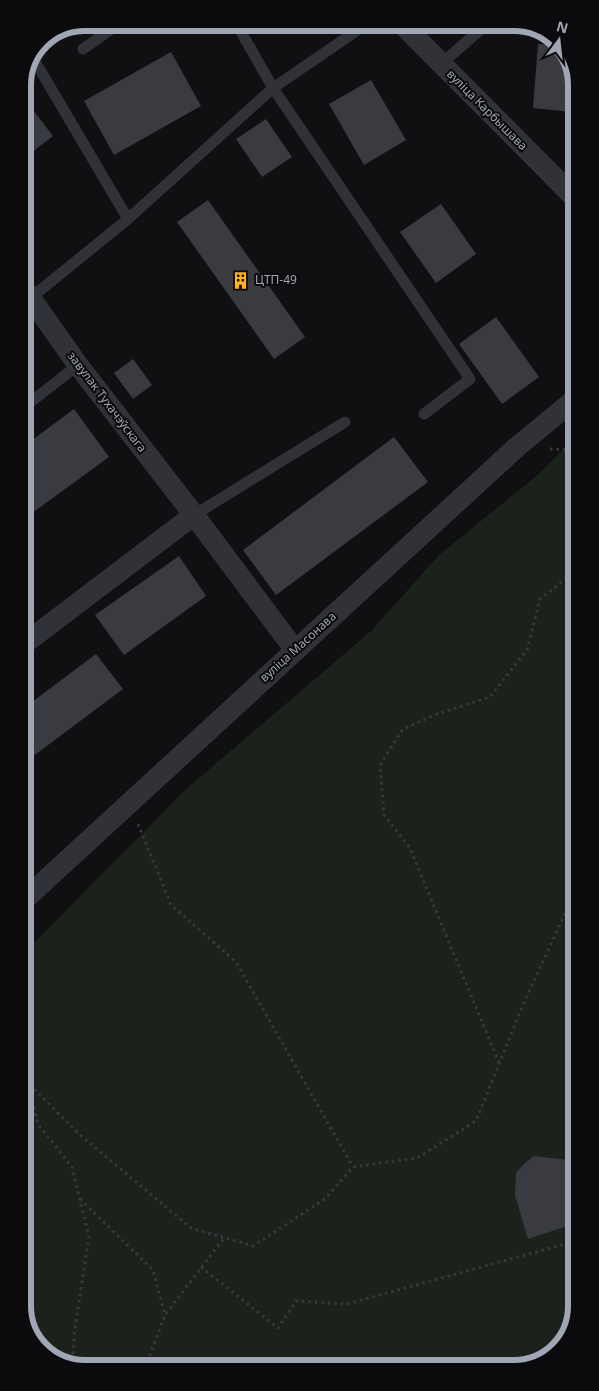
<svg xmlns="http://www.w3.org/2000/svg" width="599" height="1391" font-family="'Noto Sans',sans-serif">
<rect width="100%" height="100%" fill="#101012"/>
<!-- built -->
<polygon fill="#1c1c1f" points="567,1333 564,1344 534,1365 509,1365"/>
<!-- green -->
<polygon fill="#1a221b" points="574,439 576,1306 567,1333 509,1365 81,1368 47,1355 26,1326 25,1136 29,1132 25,1123 25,952 186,789 371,631 439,555 534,478"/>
<!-- building -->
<g fill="#3a3b40">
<polygon points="286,23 305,23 292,31"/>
<polygon points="538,44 559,45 573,65 573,112 533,108"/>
<polygon points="171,52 201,106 114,155 84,101"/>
<polygon points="371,80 406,140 364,165 329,104"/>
<polygon points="23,97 53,136 23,159"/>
<polygon points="266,119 292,157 262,177 236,139"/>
<polygon points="208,200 305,337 274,359 177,222"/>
<polygon points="441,204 476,254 436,283 400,232"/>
<polygon points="496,317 539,377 502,404 459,344"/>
<polygon points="133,359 152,385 133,399 114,373"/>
<polygon points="74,409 109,457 24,519 24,446"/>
<polygon points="394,437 428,482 276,595 243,550"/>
<polygon points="24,542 30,549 24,554"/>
<polygon points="179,556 206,596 124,655 95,615"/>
<polygon points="96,654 123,689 24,763 24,708"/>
<polygon points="534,1156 576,1161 576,1223 528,1239 515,1195 516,1173 524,1164"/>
</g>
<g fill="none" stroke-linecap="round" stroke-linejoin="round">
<!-- path -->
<g stroke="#37393e" stroke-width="3" stroke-dasharray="2.5 4" stroke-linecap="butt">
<polyline points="23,379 32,377"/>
<polyline points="550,449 574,450"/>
<polyline points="138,824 171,905 236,962 353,1167"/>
<polyline points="499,1063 410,848 384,815 380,765 403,729 437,714 490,697 527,650 540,599 575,571"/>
<polyline points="25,1080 80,1135 191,1228 253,1246 325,1199 353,1167 417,1158 476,1121 522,1007 575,892"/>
<polyline points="27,1082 38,1124 72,1167 89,1237 75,1328 72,1365"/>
<polyline points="80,1199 153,1270 165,1315"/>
<polyline points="201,1267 278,1328 296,1301 347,1304 576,1241"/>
<polyline points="145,1368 165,1315 224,1238"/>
</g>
<!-- lane -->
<g stroke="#313237" stroke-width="11">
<polyline points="236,23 273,88 470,379 424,414"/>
<polyline points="83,49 120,23"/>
<polyline points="33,58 128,219"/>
<polyline points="441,64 488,23"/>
<polyline points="27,301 128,219 273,88 368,23"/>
<polyline points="23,408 78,365"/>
<polyline points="194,515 345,422"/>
</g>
<!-- street -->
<g stroke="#313237" stroke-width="21">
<polyline points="401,23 574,197"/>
<polyline points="23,287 78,365 194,515 295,650"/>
<polyline points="24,644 194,515"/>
<polyline points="25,899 518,446 574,400"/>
</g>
</g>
<!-- icons -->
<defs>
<symbol id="building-bare" viewBox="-9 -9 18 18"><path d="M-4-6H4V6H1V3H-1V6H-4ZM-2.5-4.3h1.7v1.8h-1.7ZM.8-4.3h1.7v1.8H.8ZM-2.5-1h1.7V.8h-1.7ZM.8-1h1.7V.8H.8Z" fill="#ffb31b" stroke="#0b0b0d" stroke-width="2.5" paint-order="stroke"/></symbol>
</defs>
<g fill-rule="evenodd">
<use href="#building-bare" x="228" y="268" width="25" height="25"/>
</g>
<g text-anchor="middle" stroke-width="4" stroke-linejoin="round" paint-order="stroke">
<!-- street labels -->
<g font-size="12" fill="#a0a6b4" stroke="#0b0b0d">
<text transform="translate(487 110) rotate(45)" y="4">вуліца Карбышава</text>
<text transform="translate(107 402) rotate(53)" y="4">завулак Тухачэўскага</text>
<text transform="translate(298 647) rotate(-42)" y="4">вуліца Масонава</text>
</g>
<!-- poi labels -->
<g font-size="12" fill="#a0a6b4" stroke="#0b0b0d" text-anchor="start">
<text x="255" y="284">ЦТП-49</text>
</g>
</g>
<!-- crop -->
<path d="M0 0H599V1391H0ZM85 31H514A54 54 0 0 1 568 85V1306A54 54 0 0 1 514 1360H85A54 54 0 0 1 31 1306V85A54 54 0 0 1 85 31Z" fill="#0b0b0d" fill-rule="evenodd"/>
<path fill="none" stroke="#a0a6b4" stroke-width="6" d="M85 31H514A54 54 0 0 1 568 85V1306A54 54 0 0 1 514 1360H85A54 54 0 0 1 31 1306V85A54 54 0 0 1 85 31Z"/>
<!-- north arrow -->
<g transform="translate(559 40) rotate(15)" stroke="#0b0b0d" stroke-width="4" paint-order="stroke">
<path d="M0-4L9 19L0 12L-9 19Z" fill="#a0a6b4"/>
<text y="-8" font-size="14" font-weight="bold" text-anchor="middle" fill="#a0a6b4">N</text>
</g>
</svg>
